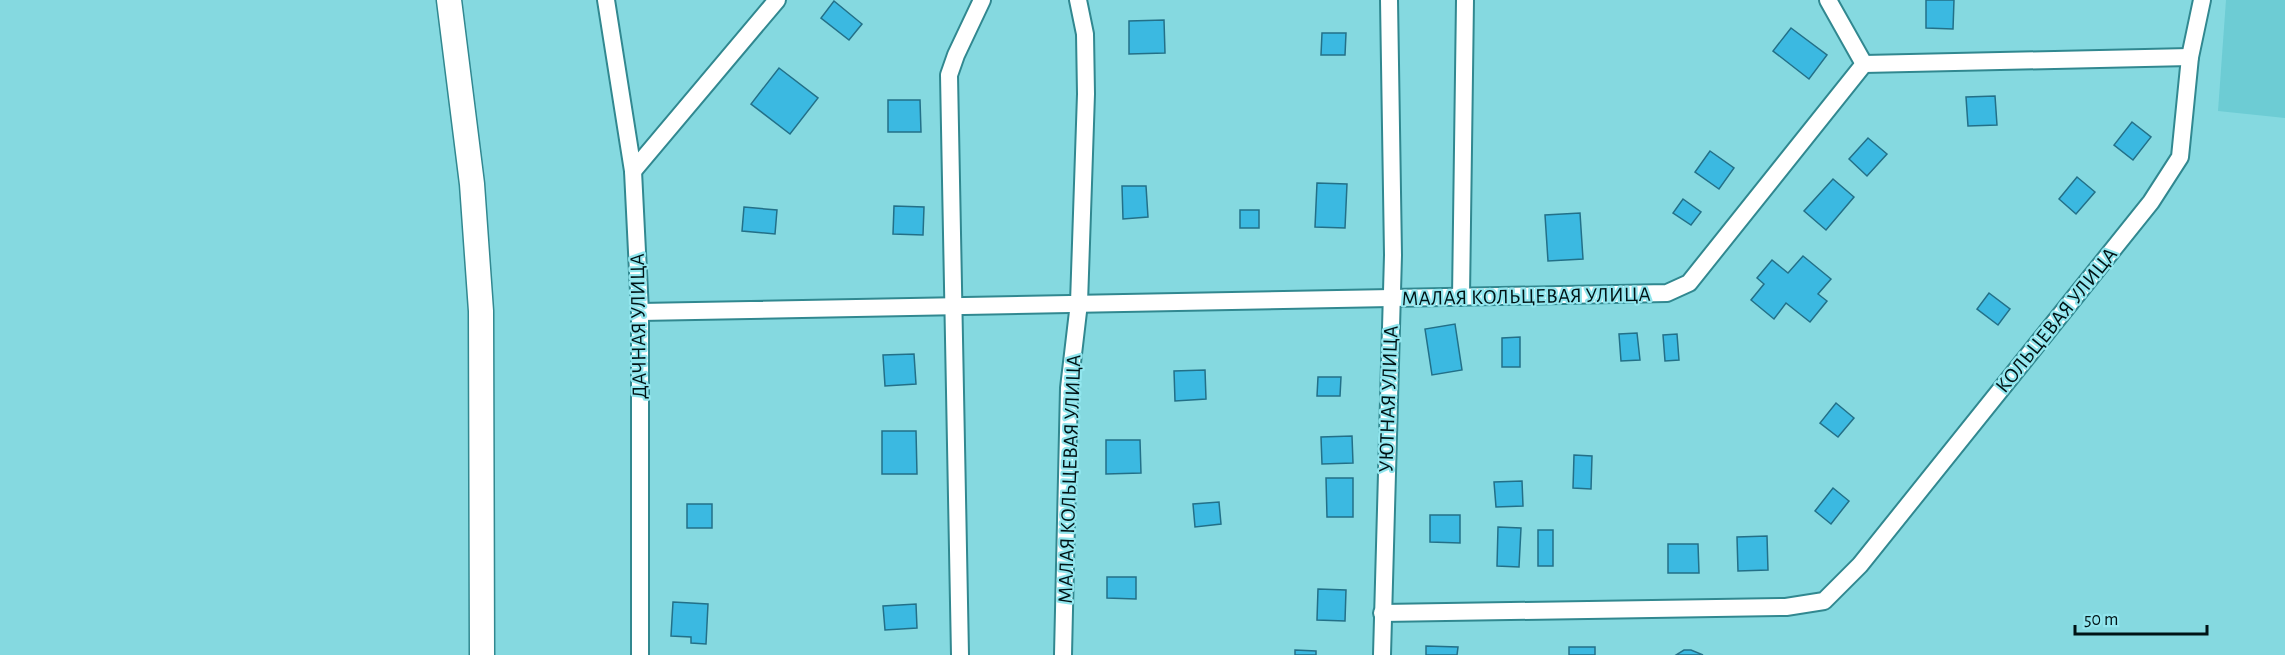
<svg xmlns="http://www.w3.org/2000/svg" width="2285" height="655" font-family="'Alegreya Sans',sans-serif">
<rect width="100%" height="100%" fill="#85d9e0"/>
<!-- built -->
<polygon fill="#6dccd4" points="2226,0 2285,0 2285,118 2218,111"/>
<!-- building -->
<g fill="#3bb9e1" stroke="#237088" stroke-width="1.5">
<polygon points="1926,0 1954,0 1953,29 1926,28"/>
<polygon points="834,1 862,24 849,40 821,18"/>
<polygon points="1164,20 1165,53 1129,54 1129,21"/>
<polygon points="1791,28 1827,55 1809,79 1773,51"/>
<polygon points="1322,33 1346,33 1345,55 1321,55"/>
<polygon points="779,68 818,98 790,134 751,104"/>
<polygon points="1995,96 1997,125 1968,126 1966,97"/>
<polygon points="888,100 920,100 921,132 888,132"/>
<polygon points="2132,122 2151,137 2133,160 2114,145"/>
<polygon points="1868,138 1887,154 1867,176 1849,159"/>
<polygon points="1710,151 1734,168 1719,189 1695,172"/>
<polygon points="2077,177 2095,192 2076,214 2059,199"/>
<polygon points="1833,179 1854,197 1826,230 1804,211"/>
<polygon points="1317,183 1347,184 1345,228 1315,227"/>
<polygon points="1122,186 1146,186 1148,217 1123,219"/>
<polygon points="1683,199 1701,212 1691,225 1673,213"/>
<polygon points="894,206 924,207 923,235 893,234"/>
<polygon points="744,207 777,210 775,234 742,231"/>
<rect x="1240" y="210" width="19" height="18"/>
<polygon points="1580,213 1583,259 1548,261 1545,215"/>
<polygon points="1803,256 1831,279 1818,294 1827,301 1810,322 1786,303 1774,319 1751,300 1764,284 1757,278 1772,260 1788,273"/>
<polygon points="1989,293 2010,309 1998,325 1977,309"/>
<polygon points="1455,324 1462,370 1432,375 1425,329"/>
<polygon points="1637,333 1640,360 1621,361 1619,334"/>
<polygon points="1677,334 1679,360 1665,361 1663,335"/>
<polygon points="1520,337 1520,367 1502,367 1502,338"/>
<polygon points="914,354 916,384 885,386 883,355"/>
<polygon points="1205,370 1206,399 1175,401 1174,371"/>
<polygon points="1318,377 1341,377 1340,396 1317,396"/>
<polygon points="1836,403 1854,418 1838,437 1820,423"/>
<polygon points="882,431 916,431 917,474 882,474"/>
<polygon points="1352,436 1353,463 1322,464 1321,437"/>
<polygon points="1106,440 1140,440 1141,473 1106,474"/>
<polygon points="1574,455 1592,456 1591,489 1573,488"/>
<polygon points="1326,478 1353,478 1353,517 1327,517"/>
<polygon points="1522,481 1523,506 1496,507 1494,482"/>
<polygon points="1833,488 1849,501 1831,524 1815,511"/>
<polygon points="1219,502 1221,524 1195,527 1193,504"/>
<rect x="687" y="504" width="25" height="24"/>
<polygon points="1430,515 1460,515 1460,543 1430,542"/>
<polygon points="1498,527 1521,528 1519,567 1497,566"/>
<rect x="1538" y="530" width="15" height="36"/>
<polygon points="1767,536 1768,570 1738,571 1737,537"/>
<polygon points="1668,544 1698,544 1699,573 1668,573"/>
<polygon points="1107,577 1136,577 1136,599 1107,598"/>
<polygon points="1318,589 1346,590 1345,621 1317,620"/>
<polygon points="673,602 708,604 706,644 691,643 691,637 671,636"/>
<polygon points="916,604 917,628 885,630 883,606"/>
<polygon points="1426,646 1458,647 1457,655 1426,655"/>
<rect x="1569" y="647" width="26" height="8"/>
<polygon points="1295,650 1316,651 1316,655 1295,655"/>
<polygon points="1684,650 1691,650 1703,655 1676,655"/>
</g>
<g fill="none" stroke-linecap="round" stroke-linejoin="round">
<defs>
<g id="street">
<polyline points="606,0 633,171 640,312 640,655"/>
<polyline points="1828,0 1864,64"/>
<polyline points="1864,64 2190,57"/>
<polyline points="633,171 777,0"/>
<polyline points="1461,297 1465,0"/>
<polyline points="640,312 1667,293 1689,283 1864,64"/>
<polyline points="1382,613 1786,607 1824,601 1860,565 2151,202 2180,157 2190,57 2202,0"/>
<polyline points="960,655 949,75 956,55 982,0"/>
<polyline points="1063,655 1069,388 1079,303 1086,94 1085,34 1078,0"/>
<polyline points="1382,655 1393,255 1389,0"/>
</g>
<polyline id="secondary" points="449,0 472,184 481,311 482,655"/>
</defs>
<!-- street casing -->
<use href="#street" stroke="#318890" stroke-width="20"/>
<!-- secondary casing -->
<use href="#secondary" stroke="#318890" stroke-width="27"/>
<!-- street -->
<use href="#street" stroke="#fff" stroke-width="16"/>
<!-- secondary -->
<use href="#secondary" stroke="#fff" stroke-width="24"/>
</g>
<g text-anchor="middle" stroke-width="4.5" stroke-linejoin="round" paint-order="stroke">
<!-- street labels -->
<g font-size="21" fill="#001315" stroke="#92e6ee">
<text transform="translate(1526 296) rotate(-1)" y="7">МАЛАЯ КОЛЬЦЕВАЯ УЛИЦА</text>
<text transform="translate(2056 320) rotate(-51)" y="7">КОЛЬЦЕВАЯ УЛИЦА</text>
<text transform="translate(638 326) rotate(-91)" y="7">ДАЧНАЯ УЛИЦА</text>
<text transform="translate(1388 399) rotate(-88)" y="7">УЮТНАЯ УЛИЦА</text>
<text transform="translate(1069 479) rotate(-88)" y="7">МАЛАЯ КОЛЬЦЕВАЯ УЛИЦА</text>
</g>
</g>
<!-- scale -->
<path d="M2075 625v9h132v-9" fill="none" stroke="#001315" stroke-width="3"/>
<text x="2084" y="625" font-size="18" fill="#001315" stroke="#92e6ee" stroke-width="4.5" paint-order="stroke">50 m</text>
</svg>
